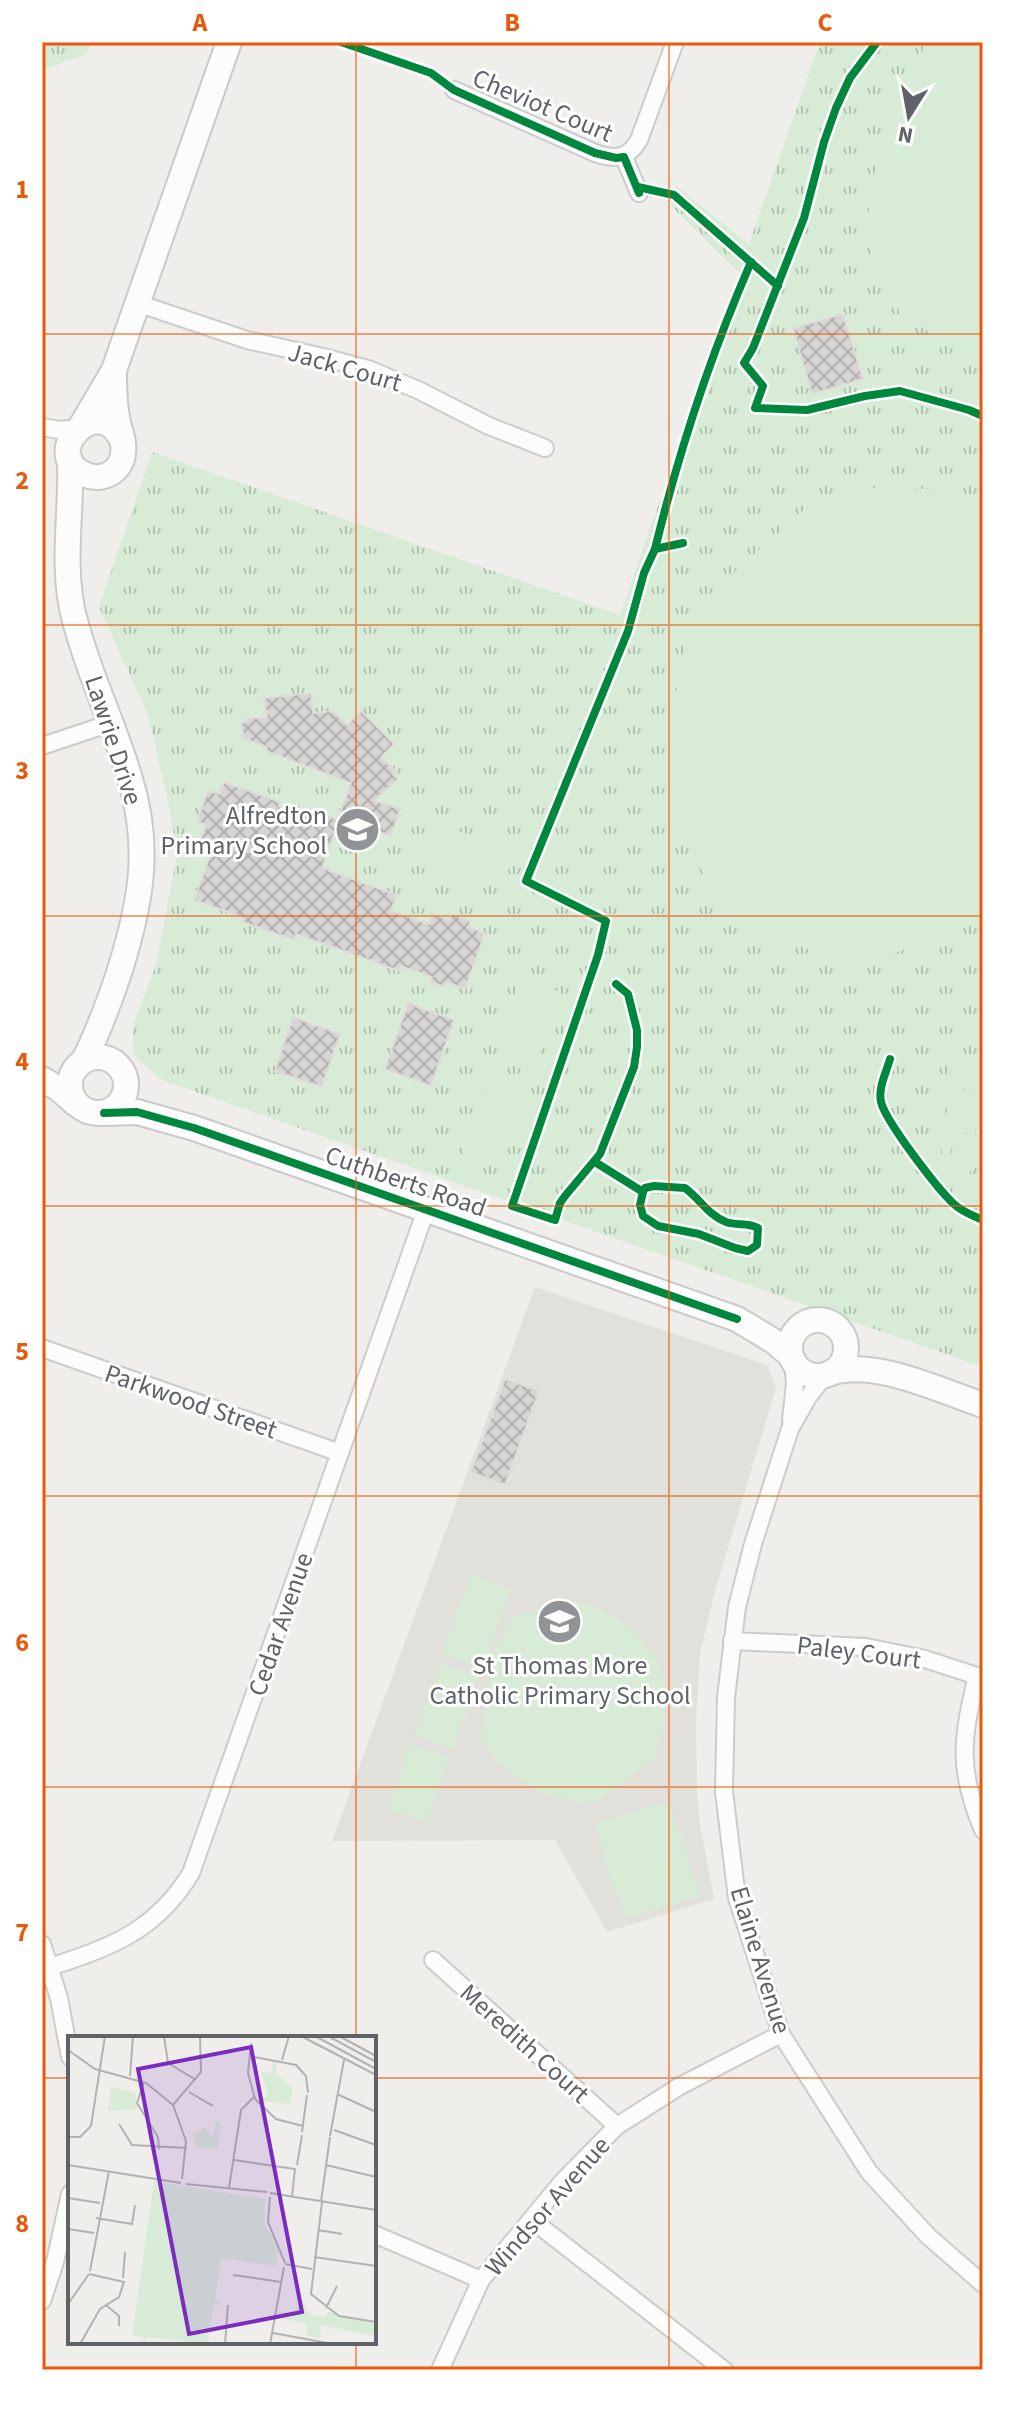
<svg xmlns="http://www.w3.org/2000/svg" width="1025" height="2412" font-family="'Source Sans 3',sans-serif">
<defs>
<pattern id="park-tufts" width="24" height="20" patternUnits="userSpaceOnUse" patternTransform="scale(2)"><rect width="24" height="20" fill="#d8ebd6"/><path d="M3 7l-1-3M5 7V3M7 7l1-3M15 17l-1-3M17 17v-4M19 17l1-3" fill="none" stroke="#b2c2b1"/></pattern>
<pattern id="building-cross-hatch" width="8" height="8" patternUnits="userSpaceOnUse" patternTransform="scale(2)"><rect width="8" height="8" fill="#d6d5d3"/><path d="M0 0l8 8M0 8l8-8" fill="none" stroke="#b1b0af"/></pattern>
</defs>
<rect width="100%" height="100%" fill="#efeeea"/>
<!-- education -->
<polygon fill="#e2e0da" points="535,1287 767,1365 776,1388 715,1591 700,1653 696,1723 697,1795 700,1824 714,1899 607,1932 555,1840 332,1841"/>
<!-- park -->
<g fill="url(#park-tufts)">
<polygon points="42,42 91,42 87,54 42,70"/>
<polygon points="820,42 983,42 983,1367 176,1085 160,1079 133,1054 133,1026 156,965 177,854 169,806 148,715 99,607 152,452 620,615 739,273 671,206 676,186 749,244"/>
</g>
<!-- pitch -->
<g fill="#d8ebd6">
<path d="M 929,42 L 983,42 L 983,360 C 967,352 908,323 899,311 C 885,290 868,250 868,225 C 869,189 887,100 906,71 C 913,61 922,51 929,42 Z"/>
<polygon points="864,488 934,489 983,509 983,911 958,930 884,957 821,954 774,936 731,902 703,873 679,831 667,776 670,716 686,650 735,571 804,510"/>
<polygon points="434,823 515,850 502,889 421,862"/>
<polygon points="522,979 561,992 534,1071 495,1057"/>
<polygon points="955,1057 963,1060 927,1162 920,1160"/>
<polygon points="964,1061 972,1063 936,1165 929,1162"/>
<polygon points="973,1063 980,1066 945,1167 938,1165"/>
<polygon points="981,1067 983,1067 983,1082 953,1170 946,1168"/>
<polygon points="489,1073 529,1087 501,1166 462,1153"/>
<polygon points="983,1087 983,1107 970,1146 983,1112 983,1133 969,1176 954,1171"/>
<polygon points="471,1574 511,1589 482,1668 442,1653"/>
<polygon points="573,1602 602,1609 635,1631 659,1663 666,1688 664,1724 654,1760 591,1805 539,1792 498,1763 481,1740 495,1650 512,1617"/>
<polygon points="440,1663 478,1676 453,1749 414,1736"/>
<polygon points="410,1744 449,1757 427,1823 388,1809"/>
<polygon points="669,1801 700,1896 626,1918 618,1894 614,1895 603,1858 606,1857 595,1824"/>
</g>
<!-- building -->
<g fill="url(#building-cross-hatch)" stroke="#deddd9" stroke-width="2">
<polygon points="843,314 863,379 812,394 793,328"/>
<polygon points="311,693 313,713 333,711 347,725 361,711 394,744 381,757 395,771 393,774 398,779 374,800 400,809 391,836 338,818 351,783 266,751 267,747 244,739 241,723 247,722 246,719 267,717 264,698"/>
<polygon points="224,782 280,802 279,806 307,816 309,809 339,820 322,868 397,895 391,911 429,924 432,914 450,920 452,914 471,921 468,927 485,933 465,989 446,982 445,987 430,982 432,977 401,966 400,971 296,934 294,940 242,922 245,918 194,900 211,852 198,847 206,825 197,822 208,790 219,794"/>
<polygon points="408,1003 454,1020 431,1086 385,1069"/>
<polygon points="293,1017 340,1034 322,1087 275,1071"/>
<polygon points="505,1379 539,1391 505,1485 471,1472"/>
</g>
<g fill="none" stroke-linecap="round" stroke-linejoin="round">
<defs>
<g id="street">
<path d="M 454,90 L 595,153 C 615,160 628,159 639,140 L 675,42"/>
<polyline points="624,157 639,193"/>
<polyline points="137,303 247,340 323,357 368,369 418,390 489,426 545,448"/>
<polyline points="42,427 59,430 78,428"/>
<polyline points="42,746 111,723"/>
<polyline points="42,1348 340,1453"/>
<polyline points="826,1374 808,1397 790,1429 753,1544 737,1607 726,1697 724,1792 737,1898 781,2034 869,2172 928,2236 983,2284"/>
<polyline points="791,1420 795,1384 793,1361"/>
<polyline points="732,1641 866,1647 925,1659 983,1678"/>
<path d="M 977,1676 C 962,1738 957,1769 983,1830"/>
<polyline points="42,1944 59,1998 70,2057"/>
<polyline points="433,1960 617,2126"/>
<path d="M 50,1967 C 111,1947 156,1931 191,1873 L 426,1210"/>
<polyline points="532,2220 724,2370"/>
<polyline points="374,2234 481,2280"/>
<polyline points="42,2301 55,2262 70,2194"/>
<polyline points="440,2370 481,2280 562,2182 617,2126 680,2086 781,2034"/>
</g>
<g id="secondary">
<path d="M 114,372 C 114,389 114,406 118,422 C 120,432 125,443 123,453 C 123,460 120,465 115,470 C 107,477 96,479 86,475 C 36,456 101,387 123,443"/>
<polyline points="81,426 114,370 229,42"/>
<path d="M 70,460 C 72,512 61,566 74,617 C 88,673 114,724 130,779 C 152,850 140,907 118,976 C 108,1005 98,1033 84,1060"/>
<circle cx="98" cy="1085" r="28"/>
<polyline points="42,1079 59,1089 76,1104"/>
<polyline points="104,1113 137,1112 194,1128 737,1319 775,1342 791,1356"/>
<circle cx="818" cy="1348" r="28"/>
<path d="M 830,1373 C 874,1358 941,1391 983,1405"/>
</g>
</defs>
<!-- street casing -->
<use href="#street" stroke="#cbcccc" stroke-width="20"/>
<!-- secondary casing -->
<use href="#secondary" stroke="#cacacb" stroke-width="28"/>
<!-- street -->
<use href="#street" stroke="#fdfcfc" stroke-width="16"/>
<!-- secondary -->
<use href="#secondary" stroke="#fdfcfc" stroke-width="24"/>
<defs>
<g id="cycleway">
<polyline points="341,42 431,73 454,90 595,153 616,158 624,157 639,193"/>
<polyline points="877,42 850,78 836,108 824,142 804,218 753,348 744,363 763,386 755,408 807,410 865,396 900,391 969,410 983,416"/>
<polyline points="638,187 674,195 778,286"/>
<path d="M 655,549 C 679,451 711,354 751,262"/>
<polyline points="616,984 628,994 637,1030 637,1047 634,1067 600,1154 565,1196 560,1203 555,1220 512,1206 598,955 606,921 526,881 628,631 644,573 655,549 683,543"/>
<path d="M 890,1059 C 886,1073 878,1088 881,1102 C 886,1122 939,1191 955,1205 C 963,1212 973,1216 983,1220"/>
<polyline points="104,1113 137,1112 194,1128 737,1319"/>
<path d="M 595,1162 L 643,1192 L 640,1205 L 643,1216 L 658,1226 L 699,1234 L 735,1248 L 748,1251 L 757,1245 L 758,1228 C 748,1222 737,1226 726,1222 C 708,1215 700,1199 685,1188 L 654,1186 L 645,1188 L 643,1192"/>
</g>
</defs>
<!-- cycleway casing -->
<use href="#cycleway" stroke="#fff" stroke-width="13"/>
<!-- cycleway -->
<use href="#cycleway" stroke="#00873e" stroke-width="8"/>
</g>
<!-- grid -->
<path fill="none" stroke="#e8590c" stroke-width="2" stroke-opacity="0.55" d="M 356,42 L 356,2038M 669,42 L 669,2370M 42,334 L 983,334M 42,625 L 983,625M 42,916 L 983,916M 42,1206 L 983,1206M 42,1496 L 983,1496M 42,1787 L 983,1787M 42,2078 L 70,2078M 374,2078 L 983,2078M 356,2342 L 356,2370"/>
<!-- icons -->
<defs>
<symbol id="school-disc" viewBox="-11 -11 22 22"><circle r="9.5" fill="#919496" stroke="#fff"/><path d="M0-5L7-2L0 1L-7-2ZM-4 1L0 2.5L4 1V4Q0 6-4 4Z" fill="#fff"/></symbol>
</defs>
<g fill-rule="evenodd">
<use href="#school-disc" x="332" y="804" width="51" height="51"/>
<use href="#school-disc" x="534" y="1596" width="51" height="51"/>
</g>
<g text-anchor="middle" stroke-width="6" stroke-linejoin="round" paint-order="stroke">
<!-- street labels -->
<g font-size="26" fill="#5f6368" stroke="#fff">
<text transform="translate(543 105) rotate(23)" y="9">Cheviot Court</text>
<text transform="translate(345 367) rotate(16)" y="9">Jack Court</text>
<text transform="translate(114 740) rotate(72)" y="9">Lawrie Drive</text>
<text transform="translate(406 1181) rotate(19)" y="9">Cuthberts Road</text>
<text transform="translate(191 1401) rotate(19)" y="9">Parkwood Street</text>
<text transform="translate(280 1624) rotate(-71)" y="9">Cedar Avenue</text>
<text transform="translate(859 1652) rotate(7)" y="9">Paley Court</text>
<text transform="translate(761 1960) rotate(73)" y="9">Elaine Avenue</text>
<text transform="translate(525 2043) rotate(42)" y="9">Meredith Court</text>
<text transform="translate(547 2206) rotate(-49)" y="9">Windsor Avenue</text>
</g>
<!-- poi labels -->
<g font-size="26" fill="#5f6368" stroke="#fff" text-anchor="end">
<text x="327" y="824">Alfredton<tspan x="327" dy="30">Primary School</tspan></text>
<text x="560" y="1674" text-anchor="middle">St Thomas More<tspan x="560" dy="30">Catholic Primary School</tspan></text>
</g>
</g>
<!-- overview -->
<g transform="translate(68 2036)">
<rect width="308" height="308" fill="#efeeea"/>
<path d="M 205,26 L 209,26 L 208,38 L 225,52 L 222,68 L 192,65 L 200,59 L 193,36 L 203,37 ZM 43,51 L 67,57 L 69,74 L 40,75 ZM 86,145 L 197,163 L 196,186 L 210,212 L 208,230 L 153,222 L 147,262 L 156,270 L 146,266 L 140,308 L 80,301 L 75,308 L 76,301 L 64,299 ZM 235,265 L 243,279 L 257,281 L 260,276 L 308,288 L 308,300 L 252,289 L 253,302 L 240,300 L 238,287 L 210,282 L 211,275 L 222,278 Z" fill="#d8ebd6"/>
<path d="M 148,85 L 153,86 L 149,113 L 129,111 L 125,97 L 137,91 L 145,103 ZM97 216a25 25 0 1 1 50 0a25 25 0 1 1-50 0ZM84 277a25 25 0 1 1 50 0a25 25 0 1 1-50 0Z" fill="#d8ebd6"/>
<path fill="none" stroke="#b1b2b2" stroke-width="2" d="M 96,0 L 100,27 L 128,44M 233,0 L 308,39M 247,0 L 308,33M 260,0 L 308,26M 271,0 L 308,20M 183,7 L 180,37 L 187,63 L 208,83 L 235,90M 0,14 L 27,33 L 78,47 L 105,69 L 118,105 L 114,143M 181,20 L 228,29 L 238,40 L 240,57M 214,24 L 221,0M 62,40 L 65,0M 76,46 L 69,67 L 90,101 L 91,113M 121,56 L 145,70M 269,58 L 308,76M 105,69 L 133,36 L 132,0M 51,88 L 64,109 L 119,112M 266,94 L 308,109M 234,96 L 239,59M 262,100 L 276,24M 0,101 L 12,101 L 23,90 L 37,0M 166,124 L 227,133 L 224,161M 0,129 L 113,147M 229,129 L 234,99M 258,129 L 308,141M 118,148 L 199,156M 161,152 L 173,74 L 186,61M 202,157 L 308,174M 202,161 L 200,186 L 217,227M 0,162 L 32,167M 253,166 L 262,101M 254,166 L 243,258 L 271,280 L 308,286M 28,182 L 64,188 L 67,169M 0,193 L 26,197M 250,194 L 274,198M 246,221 L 308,230M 217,228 L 244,233M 22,235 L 41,135M 165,239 L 213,246M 55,242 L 57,216M 0,268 L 21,238M 38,269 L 51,280 L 51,290M 258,272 L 269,250M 205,297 L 265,308M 12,308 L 32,273 L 51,261 L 56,246 L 21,238M 157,308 L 160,269M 202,308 L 216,231"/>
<path fill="#7b2cbf" fill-opacity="0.15" stroke="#7b2cbf" stroke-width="4" d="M 183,11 L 234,276 L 121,298 L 70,33 Z"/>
<rect width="308" height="308" fill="none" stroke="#5f6368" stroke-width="4"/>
</g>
<!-- border -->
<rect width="1025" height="2412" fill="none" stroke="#ffffff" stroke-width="88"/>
<!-- north arrow -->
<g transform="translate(909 116) rotate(191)" stroke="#ffffff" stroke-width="6" paint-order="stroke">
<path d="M0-6L14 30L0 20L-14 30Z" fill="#5f6368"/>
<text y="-12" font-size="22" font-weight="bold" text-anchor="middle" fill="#5f6368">N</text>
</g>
<rect x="44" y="44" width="937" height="2324" fill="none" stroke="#e8590c" stroke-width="3"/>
<g font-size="26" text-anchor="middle" font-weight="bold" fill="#e8590c">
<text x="200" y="31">A</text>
<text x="512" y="31">B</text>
<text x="825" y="31">C</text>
<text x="22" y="198">1</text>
<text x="22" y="489">2</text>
<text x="22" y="779">3</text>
<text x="22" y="1070">4</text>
<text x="22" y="1360">5</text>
<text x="22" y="1651">6</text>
<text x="22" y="1941">7</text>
<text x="22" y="2232">8</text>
</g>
</svg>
